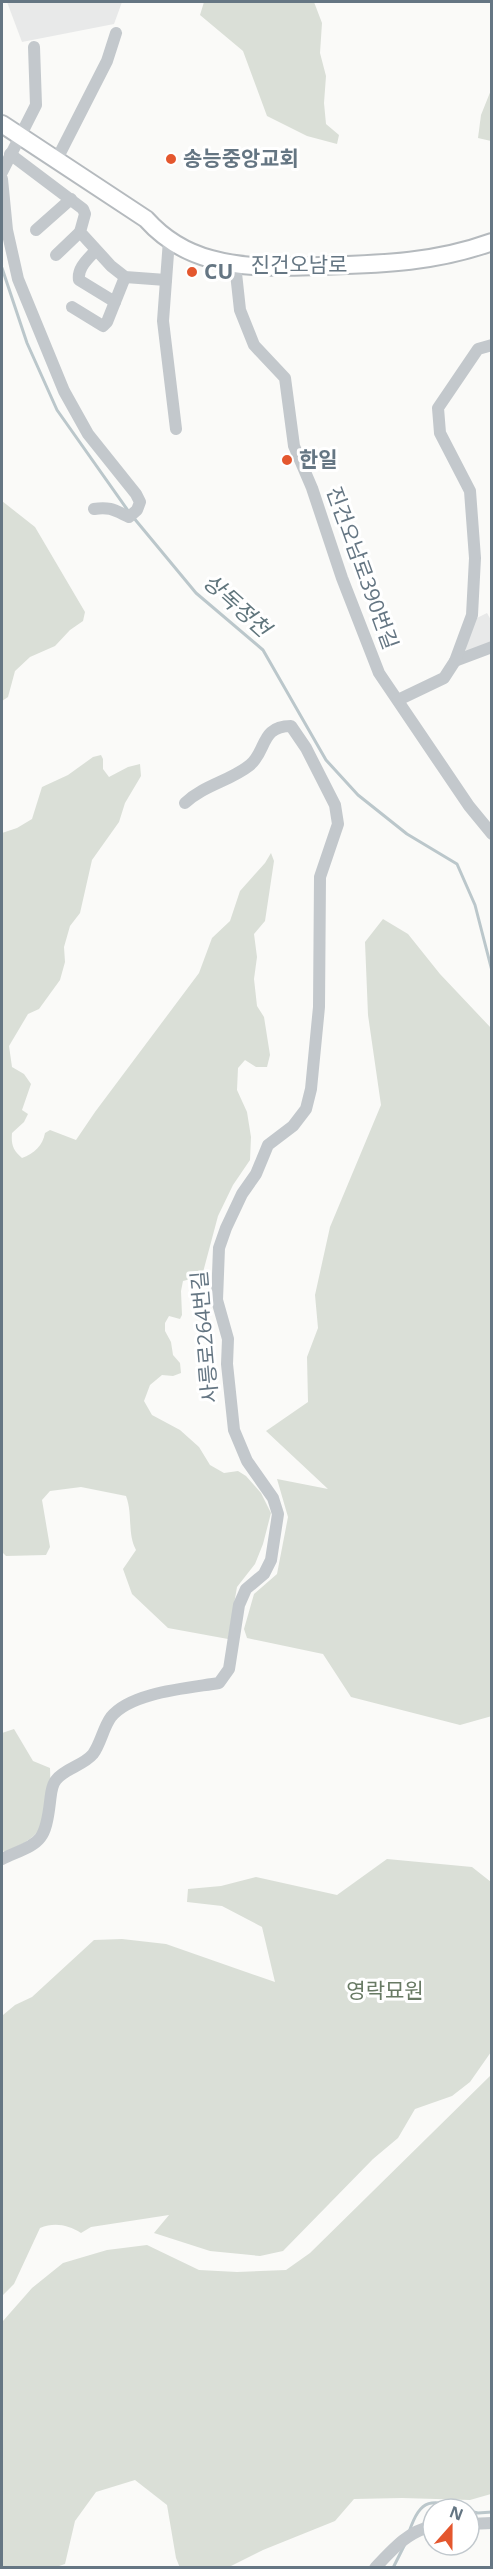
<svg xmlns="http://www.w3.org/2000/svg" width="493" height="2569" font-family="'Open Sans','Noto Sans KR',sans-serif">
<rect width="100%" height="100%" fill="#fafaf8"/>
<!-- built -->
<g fill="#e8e9e9">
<polygon points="7,2 122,2 114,24 22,42"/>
<polygon points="487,613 491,620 491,642 465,654 468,630 477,618"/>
</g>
<!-- green -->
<g fill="#dadfd7">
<polygon points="204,2 314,2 322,23 320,53 326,76 324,103 326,124 339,135 337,144 307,136 267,116 243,51 200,15"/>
<polygon points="491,90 492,141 491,141 478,138 481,115"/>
<polygon points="2,501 35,527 85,612 83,621 70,630 55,646 30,657 15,671 8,697 2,701"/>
<path d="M 101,755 L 103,759 L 103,769 L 109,777 L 128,767 L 140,764 L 141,776 L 125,803 L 119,822 L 92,860 L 80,913 L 70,926 L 64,947 L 65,962 L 60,980 L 39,1009 L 28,1014 L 9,1046 L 12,1067 L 24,1074 L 31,1084 L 22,1110 L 28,1114 L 24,1122 L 12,1133 C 11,1145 13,1150 22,1158 C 34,1154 43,1145 45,1133 L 50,1130 L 76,1140 L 95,1112 L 199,973 L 212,938 L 230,921 L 240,891 L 265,863 L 271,853 L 274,861 L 265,921 L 254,934 L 257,957 L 254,979 L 257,1006 L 264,1017 L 270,1055 L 267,1067 L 256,1067 L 245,1060 L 238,1068 L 237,1090 L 247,1112 L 251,1137 L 250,1160 L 233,1185 L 218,1216 L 202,1276 L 183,1281 L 181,1291 L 182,1315 L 180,1319 L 169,1316 L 165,1323 L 165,1331 L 171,1342 L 173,1355 L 180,1363 L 181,1373 L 173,1376 L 162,1375 L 150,1385 L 144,1401 L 152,1415 L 180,1430 L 199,1447 L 210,1465 L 224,1473 L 238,1471 L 246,1476 L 261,1493 L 271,1513 L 263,1544 L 255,1564 L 237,1587 L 228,1639 L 168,1628 L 132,1594 L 123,1569 L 136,1550 C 127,1533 133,1514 126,1496 L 81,1487 L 50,1491 L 42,1500 L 50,1547 L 46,1555 L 6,1556 L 2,1552 L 2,833 L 17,828 L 32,819 L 42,787 L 68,775 L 93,757 Z"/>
<polygon points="383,919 408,934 440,974 491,1028 492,1716 460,1725 351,1697 323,1654 247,1638 244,1629 254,1594 277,1574 288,1517 277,1479 328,1489 266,1431 308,1402 307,1357 318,1328 315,1295 330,1227 381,1105 368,1015 365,942"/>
<path d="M 14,1729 L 33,1761 L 50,1768 C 51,1786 49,1815 39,1830 C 31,1841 17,1846 6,1852 L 2,1850 L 2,1733 Z"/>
<path d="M 387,1859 L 472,1867 L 491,1882 L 491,2052 L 470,2082 L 452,2096 L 415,2109 L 398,2138 L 373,2159 L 283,2251 L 260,2256 L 210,2251 L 154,2233 L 169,2215 L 91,2227 L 81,2233 C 68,2225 55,2222 40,2228 L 14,2284 L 2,2296 L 3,2015 L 15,2005 L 32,1997 L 94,1940 L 122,1939 L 166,1944 L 275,1982 L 262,1927 L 222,1906 L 187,1902 L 188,1889 L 221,1886 L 256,1877 L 337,1895 Z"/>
<polygon points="491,2075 491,2494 470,2500 402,2498 354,2499 335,2521 263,2550 229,2567 180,2568 176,2558 167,2505 135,2480 96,2492 75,2521 65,2564 56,2567 2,2567 3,2321 32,2288 63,2263 107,2250 147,2245 199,2270 237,2272 286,2270 310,2253"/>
</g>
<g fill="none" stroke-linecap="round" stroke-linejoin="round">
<!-- stream -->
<g stroke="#bbc7cb" stroke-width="3">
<polyline points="2,268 27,343 57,410 129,512"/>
<polyline points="133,517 196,593 263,650 326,760 358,795 407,834 457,864 475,905 492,971"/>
<polyline points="469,2511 478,2513 492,2512"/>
<path d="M 409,2532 C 421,2497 431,2499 464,2509"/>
<polyline points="393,2568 405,2544"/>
</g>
<defs>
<path id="major" d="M 2,124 L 146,219 C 163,238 185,252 211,259 C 247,269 284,267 320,266 C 380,264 434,263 492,242"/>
</defs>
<!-- major casing -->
<use href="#major" stroke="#b5babe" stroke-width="20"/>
<!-- minor -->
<g stroke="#c3c8cc" stroke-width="12">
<polyline points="10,154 83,209 85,214 80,232 111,266 125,277 166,280"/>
<polyline points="56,161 107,61 116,33"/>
<polyline points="2,172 36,105 34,47"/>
<path d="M 2,179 L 7,230 L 18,279 L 64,391 L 88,434 L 136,494 L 140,502 L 137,510 L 129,517 C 116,511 110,506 94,509"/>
<polyline points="36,230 71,199"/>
<polyline points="169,240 163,321 176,429"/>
<path d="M 95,251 C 88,259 77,268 79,280 L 115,302"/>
<polyline points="56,255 80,232"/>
<polyline points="235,264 240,310 254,345 285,378 294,446 312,488 342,578 379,673 469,806 492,834"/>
<polyline points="72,307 103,326 107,322 125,277"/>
<polyline points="455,661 492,647"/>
<polyline points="398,700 444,678 455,661 472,615 475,558 470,491 440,433 438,408 478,349 492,345"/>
<path d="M 2,1859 C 39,1842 45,1845 50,1802 C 51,1795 51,1786 56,1780 C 65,1768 83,1766 93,1754 C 101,1743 103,1728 111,1717 C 131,1692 189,1688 219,1683 L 229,1669 L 239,1605 L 246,1589 L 264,1574 L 271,1560 L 278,1514 L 273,1498 L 247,1461 L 234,1430 L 227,1364 L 228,1339 L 217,1300 L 219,1248 L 226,1228 L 242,1194 L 256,1174 L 268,1145 L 293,1126 L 306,1109 L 311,1089 L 319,1007 L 320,877 L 338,824 L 335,805 L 306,748 L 291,726 C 260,726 267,751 250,765 C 230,781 204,785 185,803"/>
<polyline points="469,2524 492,2523"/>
<path d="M 375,2568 C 392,2550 408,2531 433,2526"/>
</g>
<!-- major -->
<use href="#major" stroke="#fff" stroke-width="16"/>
</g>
<!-- markers -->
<g fill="#e4572e" stroke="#fff" stroke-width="2">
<circle cx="171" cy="159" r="6"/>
<circle cx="192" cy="272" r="6"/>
<circle cx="287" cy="460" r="6"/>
</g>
<g text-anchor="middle" stroke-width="6" stroke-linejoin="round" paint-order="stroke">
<!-- poi labels -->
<g font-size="21" font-weight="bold" fill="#657683" stroke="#fff" text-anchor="start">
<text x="183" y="166">송능중앙교회</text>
<text x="204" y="279">CU</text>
<text x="299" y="467">한일</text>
</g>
<!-- street labels -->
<g font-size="21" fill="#657683" stroke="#fff">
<text x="299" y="272">진건오남로</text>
<text transform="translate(362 568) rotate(70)" y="7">진건오남로390번길</text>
<text transform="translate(205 1337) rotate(-95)" y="7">사릉로264번길</text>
</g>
<!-- park labels -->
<g font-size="21" fill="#687a64" stroke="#fff">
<text x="385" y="1998">영락묘원</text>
</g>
<!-- water labels -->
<g font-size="22" font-style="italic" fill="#60757c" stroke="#fff">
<text transform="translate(237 605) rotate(42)" y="8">상독정천</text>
</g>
</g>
<!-- border -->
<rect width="493" height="2569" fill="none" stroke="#657683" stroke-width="6"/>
<!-- north arrow -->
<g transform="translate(451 2527) rotate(21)"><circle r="28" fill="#ffffff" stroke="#c1c8cd" stroke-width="1.5"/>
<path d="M0-4.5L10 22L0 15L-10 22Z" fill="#e4572e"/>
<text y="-9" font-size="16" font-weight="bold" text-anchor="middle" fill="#657683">N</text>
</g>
</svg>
